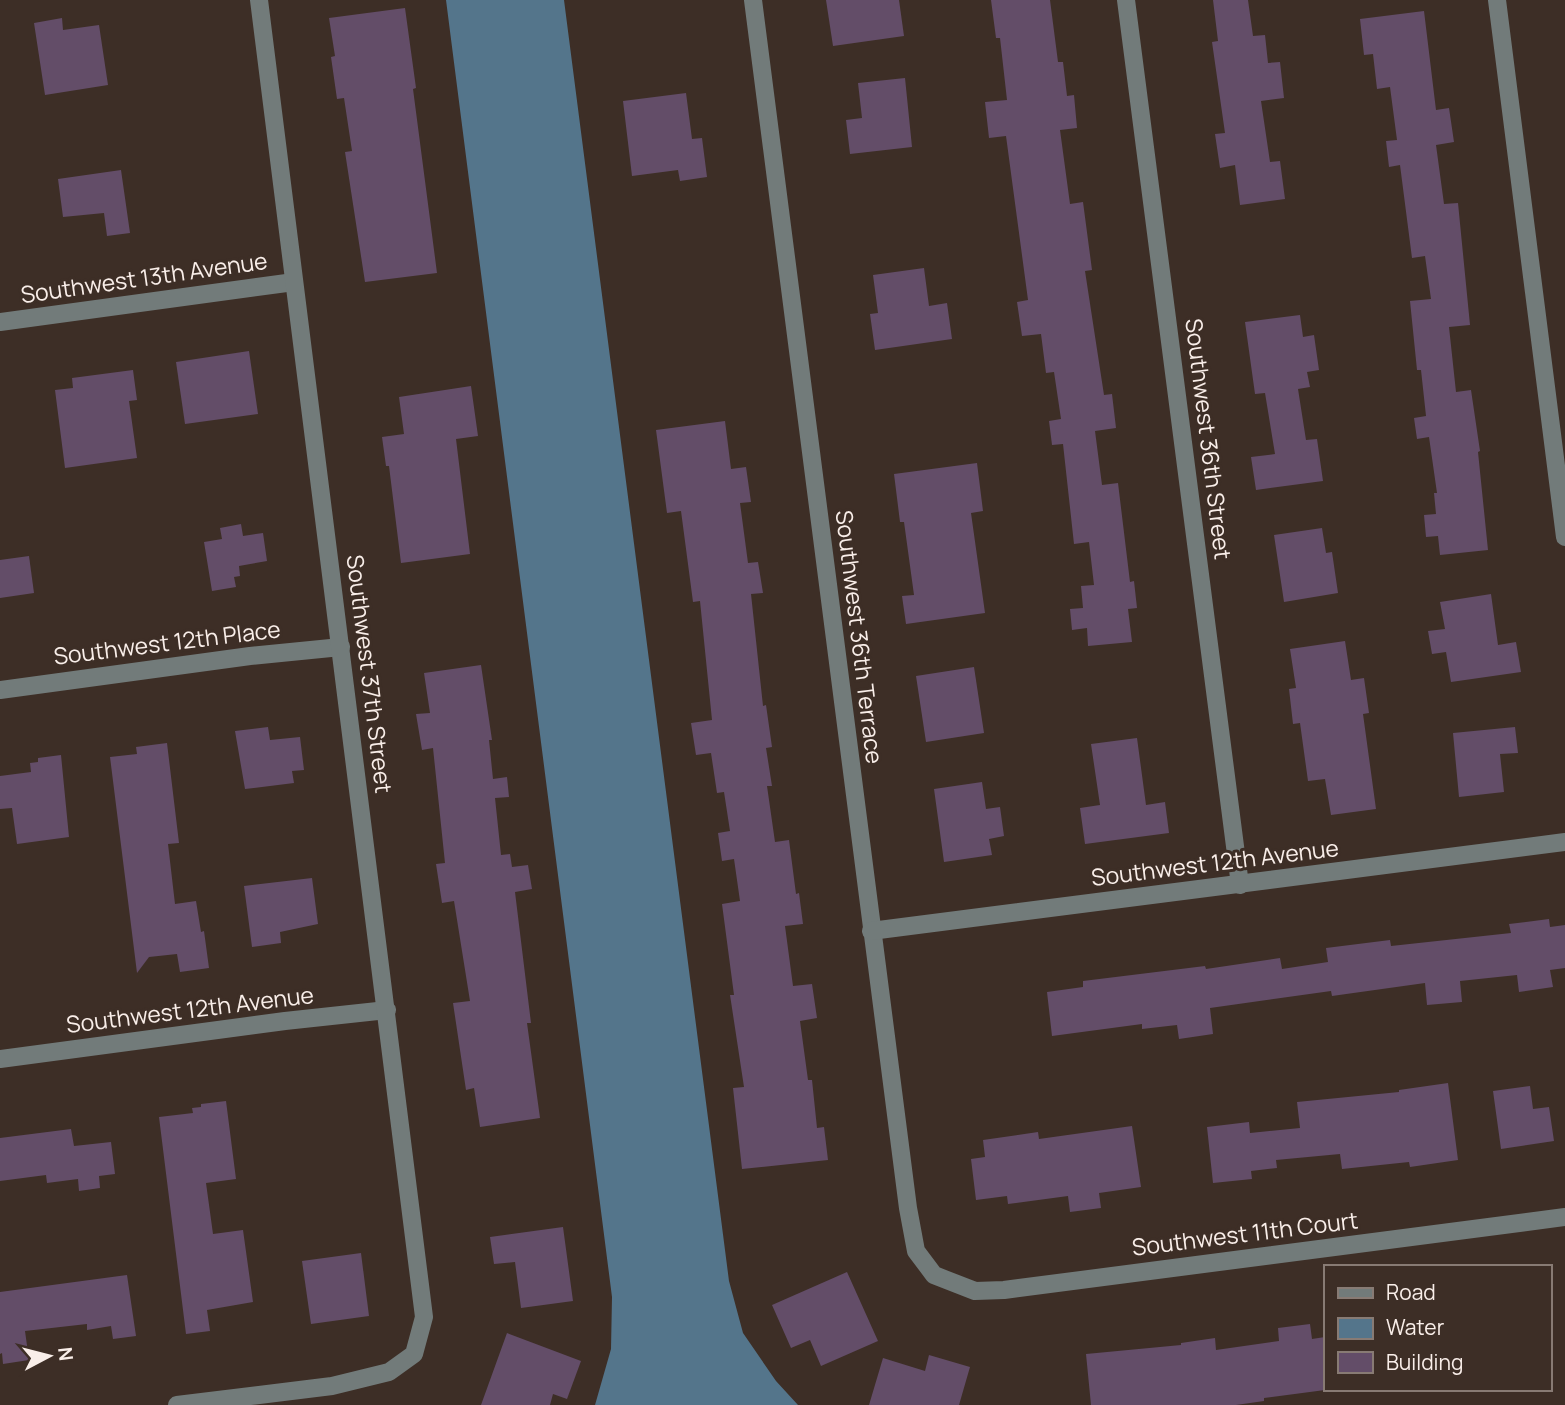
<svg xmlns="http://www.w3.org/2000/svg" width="1565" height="1405" font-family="Manrope,sans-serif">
<rect width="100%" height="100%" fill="#3d2e26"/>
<!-- water -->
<polygon fill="#54758b" points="446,0 564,0 729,1281 743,1333 776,1381 798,1405 595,1405 611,1349 612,1297"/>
<!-- building -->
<g fill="#634d68">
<polygon points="826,0 899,0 904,36 833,46"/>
<polygon points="991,0 1050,0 1058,62 1063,62 1067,96 1074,95 1077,128 1060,130 1070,204 1083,202 1092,270 1085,271 1104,395 1112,394 1116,428 1095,431 1102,485 1118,483 1130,582 1134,581 1137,608 1128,609 1132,642 1088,646 1087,628 1072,630 1070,609 1083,608 1081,586 1094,585 1089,542 1074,544 1063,444 1052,445 1049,421 1061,419 1054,372 1046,373 1041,334 1022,336 1017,302 1028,300 1006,136 989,138 985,102 1007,100 1000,38 996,38"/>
<polygon points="1213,0 1248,0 1253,36 1265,35 1268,63 1280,62 1284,98 1261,101 1270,162 1280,161 1285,199 1240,205 1235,165 1220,168 1215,134 1225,133 1212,42 1218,41"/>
<polygon points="405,8 416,88 413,89 437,273 365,282 345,152 352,151 344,98 337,99 331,57 335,56 329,18"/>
<polygon points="1424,11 1436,110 1449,108 1454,142 1436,145 1444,204 1458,203 1470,325 1449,327 1456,392 1471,390 1480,451 1478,452 1488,550 1440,555 1438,536 1426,537 1424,515 1436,514 1434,493 1437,493 1429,437 1417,439 1414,418 1426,416 1421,370 1417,370 1410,301 1431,299 1425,256 1412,258 1400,165 1389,167 1386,141 1397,140 1390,87 1377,89 1373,54 1364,55 1360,19"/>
<polygon points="62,18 63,30 99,25 108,85 45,95 34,23"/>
<polygon points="905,78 912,147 850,154 846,120 862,118 858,83"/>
<polygon points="686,93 692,139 702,138 707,177 680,181 678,170 632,176 623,101"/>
<polygon points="121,170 130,233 107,236 104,213 63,217 58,179"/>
<polygon points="924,268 929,306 947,303 952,339 875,350 870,314 878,313 873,275"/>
<polygon points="1300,315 1303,337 1314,335 1319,370 1307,372 1310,387 1298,389 1306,440 1317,439 1323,481 1256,490 1251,457 1275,454 1265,393 1255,394 1245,322"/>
<polygon points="249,351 258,414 185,424 176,362"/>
<polygon points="133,370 137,400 129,401 137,458 65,468 55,390 73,388 72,378"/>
<polygon points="471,386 478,436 456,439 470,554 401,563 389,466 386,466 382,437 404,434 399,397"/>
<polygon points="725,421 731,469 746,467 751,502 740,503 748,563 758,562 763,593 751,594 763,706 766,705 772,747 766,748 772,786 767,786 775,842 789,840 796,894 799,893 803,924 785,926 793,986 812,984 817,1018 800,1021 808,1080 812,1080 817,1128 824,1127 828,1160 742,1169 733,1088 744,1087 730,995 734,995 722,904 740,901 734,859 722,861 718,833 730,831 724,792 717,793 711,753 696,755 691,723 712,720 700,601 693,602 681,511 667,513 656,430"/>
<polygon points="977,463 983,511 971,513 985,613 906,624 902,596 914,595 904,522 900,522 894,474"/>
<polygon points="241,524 243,536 263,533 267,561 239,566 240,576 234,577 236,587 212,591 204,542 222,539 220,528"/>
<polygon points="1322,528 1326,553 1332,552 1338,593 1284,602 1274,535"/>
<polygon points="29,556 34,593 0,598 0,560"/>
<polygon points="1491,594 1498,645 1516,642 1521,672 1451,682 1446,652 1432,654 1428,631 1445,629 1440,602"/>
<polygon points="1345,641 1351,680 1364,678 1369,713 1363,714 1376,809 1331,815 1325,779 1308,781 1300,723 1293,724 1289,689 1296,688 1290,649"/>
<polygon points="481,665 492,740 489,740 493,779 507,777 509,797 495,798 501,855 510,854 512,867 528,865 532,889 515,892 531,1023 527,1023 540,1118 480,1127 474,1088 466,1090 453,1003 470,1001 454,901 442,903 436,864 445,863 433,748 422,750 416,714 430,713 424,673"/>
<polygon points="974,667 984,733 926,742 916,676"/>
<polygon points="268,727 270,740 300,737 304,770 292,771 294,783 245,789 235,731"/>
<polygon points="1515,727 1518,753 1500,754 1504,792 1459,797 1453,733"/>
<polygon points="1137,738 1146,805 1165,802 1169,833 1085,844 1080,808 1100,805 1091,744"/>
<polygon points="167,743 179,843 168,844 175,904 196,901 201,932 204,931 209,968 180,972 177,954 149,957 137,973 110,757 137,754 136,747"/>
<polygon points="61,755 69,837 17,844 12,808 0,809 0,776 31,772 30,763 38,762 38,758"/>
<polygon points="982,782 986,809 1000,807 1004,836 989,839 992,855 944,862 934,789"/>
<polygon points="312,878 318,924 280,932 281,943 252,947 244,886"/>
<polygon points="1549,919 1550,927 1565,925 1565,968 1550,970 1553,987 1519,992 1517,975 1460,981 1462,1002 1427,1005 1425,983 1332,996 1331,991 1210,1008 1213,1034 1179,1039 1177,1025 1142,1029 1142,1024 1052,1036 1047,992 1083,987 1083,981 1205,966 1206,969 1280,958 1282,969 1328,962 1326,948 1390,940 1391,946 1511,933 1509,924"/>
<polygon points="1448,1083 1458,1160 1410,1167 1409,1162 1342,1169 1340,1154 1276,1160 1277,1168 1251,1171 1252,1179 1213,1183 1207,1127 1249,1122 1250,1133 1300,1128 1297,1102 1399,1092 1399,1090"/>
<polygon points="1530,1086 1533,1109 1549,1107 1554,1141 1501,1149 1493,1091"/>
<polygon points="226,1101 236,1179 206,1183 213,1234 243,1230 253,1302 207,1310 210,1331 186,1334 159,1117 193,1113 192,1108 201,1107 201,1104"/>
<polygon points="1132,1126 1141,1187 1099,1193 1101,1208 1070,1212 1068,1196 1008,1204 1007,1196 976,1200 971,1159 985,1157 983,1140 1038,1132 1039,1139"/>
<polygon points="71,1129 74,1146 111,1142 115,1174 99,1176 100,1188 79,1191 78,1179 47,1183 46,1175 0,1181 0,1138"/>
<polygon points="563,1227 573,1301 521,1308 515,1262 494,1264 490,1237"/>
<polygon points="361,1253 369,1316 311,1324 302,1261"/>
<polygon points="847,1272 878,1341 821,1366 810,1340 791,1348 772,1305"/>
<polygon points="127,1275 136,1336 113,1339 111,1326 87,1330 87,1324 25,1331 29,1360 3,1364 2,1353 0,1354 0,1292"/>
<polygon points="1310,1324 1312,1339 1325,1337 1325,1390 1264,1398 1264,1401 1236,1405 1091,1405 1086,1354 1181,1345 1181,1343 1215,1338 1216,1350 1279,1341 1278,1328"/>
<polygon points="507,1333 581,1361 567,1399 553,1394 550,1405 481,1405"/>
<polygon points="929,1355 970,1367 959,1405 869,1405 883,1358 925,1371"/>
</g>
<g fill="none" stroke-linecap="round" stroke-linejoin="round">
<!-- minor -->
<g stroke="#727b7a" stroke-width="18">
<polyline points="753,0 908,1208 916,1251 934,1275 975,1291 1004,1290 1565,1217"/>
<polyline points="1126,0 1240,885"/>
<polyline points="1497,0 1565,537"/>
<polyline points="0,322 294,282"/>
<polyline points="0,690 250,656 341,647"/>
<polyline points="871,931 1565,842"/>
<polyline points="0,1059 285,1021 387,1010"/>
<polyline points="177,1405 332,1386 389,1372 414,1354 424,1317 259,0"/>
</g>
</g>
<g text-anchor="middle" stroke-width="6" stroke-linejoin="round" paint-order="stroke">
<!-- street labels -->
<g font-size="23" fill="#f9eee9" stroke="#3d2e26">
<text transform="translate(144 278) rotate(-8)" y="8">Southwest 13th Avenue</text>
<text transform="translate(1208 439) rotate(83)" y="8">Southwest 36th Street</text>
<text transform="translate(859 637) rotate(83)" y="8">Southwest 36th Terrace</text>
<text transform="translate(167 643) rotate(-7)" y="8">Southwest 12th Place</text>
<text transform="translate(369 674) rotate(83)" y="8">Southwest 37th Street</text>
<text transform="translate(1215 863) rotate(-7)" y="8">Southwest 12th Avenue</text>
<text transform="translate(190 1010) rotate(-7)" y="8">Southwest 12th Avenue</text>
<text transform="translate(1245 1234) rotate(-7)" y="8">Southwest 11th Court</text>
</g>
</g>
<!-- legend -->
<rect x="1324" y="1265" width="228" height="126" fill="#3d2e26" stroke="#887b74" stroke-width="2"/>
<rect x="1338" y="1288" width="35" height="10" fill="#727b7a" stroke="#887b74" stroke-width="2"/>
<text x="1386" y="1300" font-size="21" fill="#f9eee9">Road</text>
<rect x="1338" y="1318" width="35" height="21" fill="#54758b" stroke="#887b74" stroke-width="2"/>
<text x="1386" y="1335" font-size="21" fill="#f9eee9">Water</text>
<rect x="1338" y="1352" width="35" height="21" fill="#634d68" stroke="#887b74" stroke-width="2"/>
<text x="1386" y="1370" font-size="21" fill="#f9eee9">Building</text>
<!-- north arrow -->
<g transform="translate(49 1356) rotate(83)" stroke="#3d2e26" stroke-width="5" paint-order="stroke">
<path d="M0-5L12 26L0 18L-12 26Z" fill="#f9eee9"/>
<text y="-10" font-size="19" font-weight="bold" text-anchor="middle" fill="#f9eee9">N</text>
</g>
</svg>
